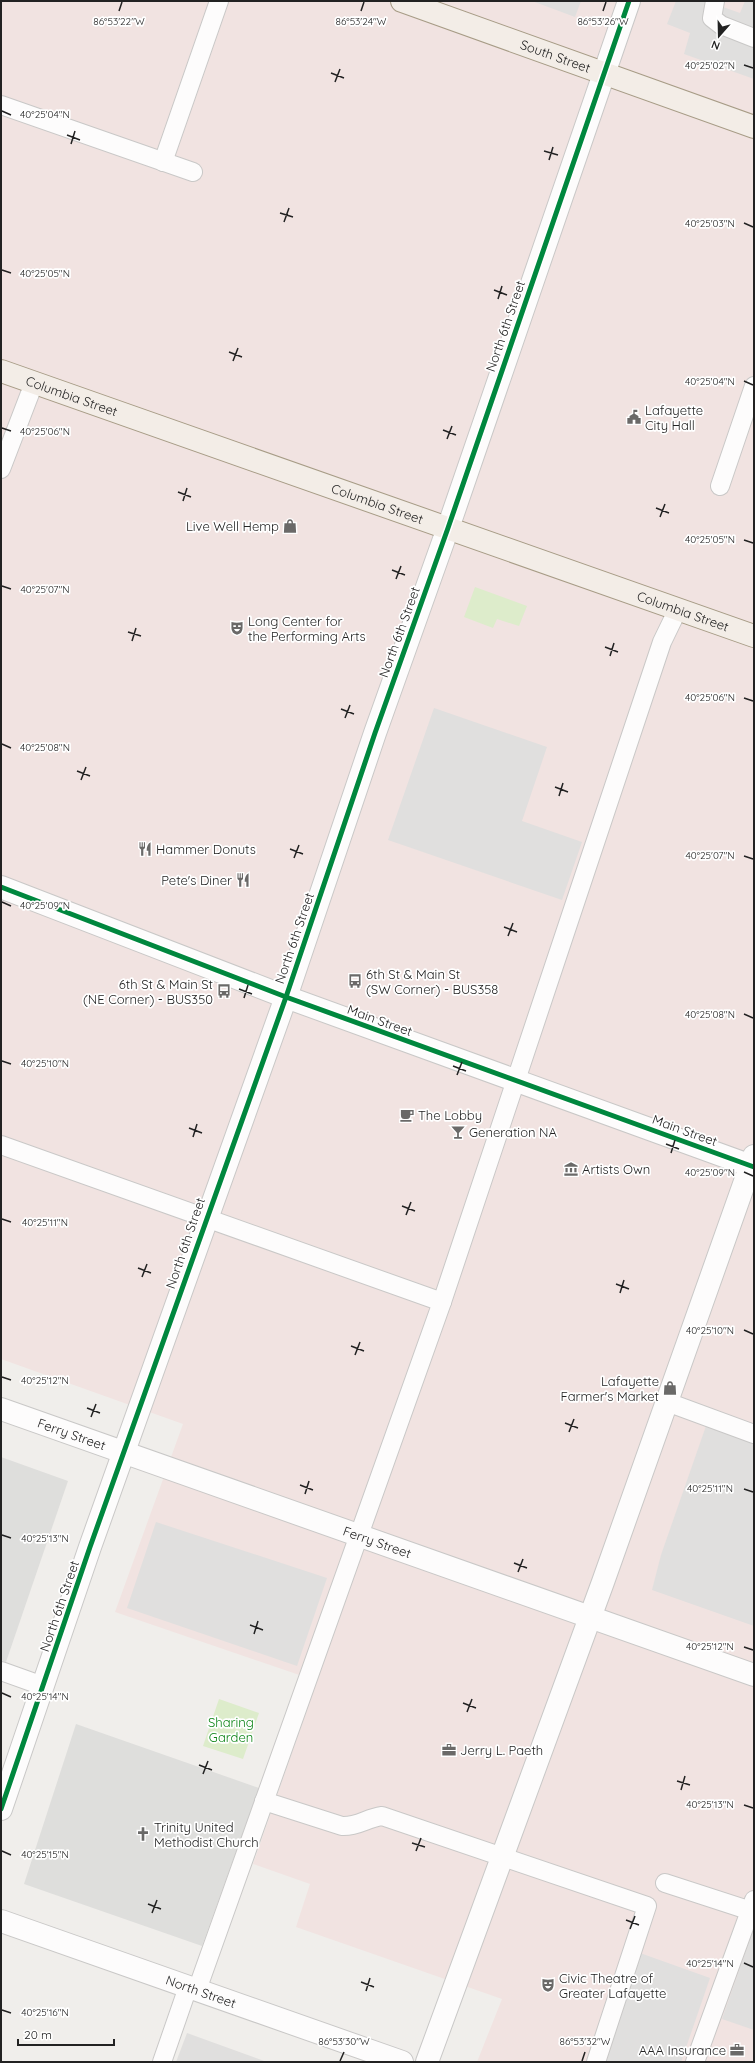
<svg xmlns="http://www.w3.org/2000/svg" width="755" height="2063" font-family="Quicksand,sans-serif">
<rect width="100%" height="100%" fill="#f0eeeb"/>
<!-- commercial -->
<polygon fill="#f1e3e1" points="1,1 754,1 754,2062 477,2062 502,1999 296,1927 310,1884 253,1864 317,1681 115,1612 183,1424 1,1359"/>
<!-- religious -->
<g fill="#dededc">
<polygon points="1,1457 68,1481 6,1662 1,1660"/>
<polygon points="76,1724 259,1788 202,1946 24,1884"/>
</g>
<!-- grass -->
<g fill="#ddeccb">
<polygon points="475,587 527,606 519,626 497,619 493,628 464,617"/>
<polygon points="219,1699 259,1713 243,1759 203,1746"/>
</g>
<!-- parking -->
<g fill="#e0dfde">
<polygon points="532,1 581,1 575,17"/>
<polygon points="676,1 724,1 723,7 740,13 745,1 754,1 754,79 684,54 690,33 667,24"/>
<polygon points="434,708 547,747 522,821 582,842 562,900 388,840"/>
<polygon points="706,1426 754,1444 754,1626 652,1590 661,1555"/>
<polygon points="156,1522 327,1578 297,1666 127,1608"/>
<polygon points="754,1928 754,2030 722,2019"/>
<polygon points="640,1953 710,1978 681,2062 602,2062"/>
<polygon points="187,2033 267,2062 176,2062"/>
</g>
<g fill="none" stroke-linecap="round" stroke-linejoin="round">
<defs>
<g id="service">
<polyline points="715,1 712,18 721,25 754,38"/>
<polyline points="1,105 193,172"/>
<polyline points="163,162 219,1"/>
<polyline points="1,469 34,383"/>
<polyline points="720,486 754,386"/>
<polyline points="1,1145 442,1302"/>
<polyline points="667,1402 754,1434"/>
<polyline points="1,1671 43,1686"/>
<path d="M 264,1801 L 342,1826 C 357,1827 367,1818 382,1816 L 647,1906 L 596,2062"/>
<polyline points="665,1883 754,1912"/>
<polyline points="197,1990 442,1302 662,642 678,609"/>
<polyline points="162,2062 188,1987"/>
<polyline points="695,2062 754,1900"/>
</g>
<g id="minor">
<polyline points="1,887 286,997 754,1167"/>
<path id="s1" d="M 1,1409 L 754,1675"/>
<polyline points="1,1809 90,1547 286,997 375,733 448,528 629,1"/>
<path id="s2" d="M 1,1921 L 402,2062"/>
<polyline points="427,2062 603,1582 754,1156"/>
</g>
<g id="primary">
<path id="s3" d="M 402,1 L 754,127"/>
<path id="s4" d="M 1,371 L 754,636"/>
</g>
</defs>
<!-- service casing -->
<use href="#service" stroke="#c9c8c7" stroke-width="20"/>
<!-- minor casing -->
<use href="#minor" stroke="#c9c8c7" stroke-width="24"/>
<!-- primary casing -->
<use href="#primary" stroke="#a79c86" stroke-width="24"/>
<!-- service -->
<use href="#service" stroke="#fdfcfc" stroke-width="18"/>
<!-- minor -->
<use href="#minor" stroke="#fdfcfc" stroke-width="22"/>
<!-- primary -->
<use href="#primary" stroke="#f3ede7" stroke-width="22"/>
<defs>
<g id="cycleway">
<polyline points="1,887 286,997 754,1167"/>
<polyline points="1,1809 90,1547 286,997 375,733 448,528 629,1"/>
</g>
</defs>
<!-- cycleway casing -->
<use href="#cycleway" stroke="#fff" stroke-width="8"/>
<!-- cycleway -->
<use href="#cycleway" stroke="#00873e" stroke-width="5"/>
</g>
<!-- ticks -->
<path fill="none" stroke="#222" stroke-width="1.5" d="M 119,11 L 122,2M 361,11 L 364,2M 603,11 L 606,2M 744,65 L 753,68M 331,73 L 344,78M 335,82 L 340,69M 2,111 L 11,115M 67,135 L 80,140M 71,144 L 75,131M 544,151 L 558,155M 549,160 L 553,147M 280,213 L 293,217M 284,222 L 289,208M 744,223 L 753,227M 2,270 L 11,273M 494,290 L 507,295M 498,299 L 502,286M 229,352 L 242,357M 233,361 L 238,348M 744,381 L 753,385M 2,428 L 11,431M 443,430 L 456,435M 447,439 L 452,426M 178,492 L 191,497M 183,501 L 187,488M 656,508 L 669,513M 660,517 L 665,504M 744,540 L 753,543M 392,570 L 405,575M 396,579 L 401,566M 2,586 L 11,589M 128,632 L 141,636M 132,641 L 136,628M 605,647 L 618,652M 610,656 L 614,643M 744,698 L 753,701M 341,709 L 354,714M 345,718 L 350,705M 2,744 L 11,748M 77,771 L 90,776M 81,780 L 86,767M 555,787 L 568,792M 559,796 L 563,783M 290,849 L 303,854M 744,856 L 753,859M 294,858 L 299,845M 2,902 L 11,906M 504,927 L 517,932M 508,936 L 513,923M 239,989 L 252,994M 244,998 L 248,985M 744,1014 L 753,1018M 2,1061 L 11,1064M 453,1066 L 466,1071M 457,1075 L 462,1062M 189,1128 L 202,1133M 193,1137 L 197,1124M 666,1144 L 679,1149M 671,1153 L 675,1140M 744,1172 L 753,1176M 402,1206 L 415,1211M 406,1215 L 411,1202M 2,1219 L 11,1222M 138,1268 L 151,1273M 142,1277 L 147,1264M 616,1284 L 629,1289M 620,1293 L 624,1280M 744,1330 L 753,1334M 351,1346 L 364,1351M 355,1355 L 360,1342M 2,1377 L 11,1380M 87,1408 L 100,1413M 91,1417 L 96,1404M 565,1423 L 578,1428M 569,1432 L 574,1419M 300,1485 L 313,1490M 744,1489 L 753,1492M 305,1494 L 309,1481M 2,1535 L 11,1538M 514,1563 L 527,1568M 518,1572 L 523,1559M 250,1625 L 263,1630M 254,1634 L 258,1621M 744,1647 L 753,1650M 2,1693 L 11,1697M 463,1703 L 476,1708M 467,1712 L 472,1699M 199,1765 L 212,1770M 203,1774 L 208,1761M 677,1781 L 690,1785M 681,1790 L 685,1776M 744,1805 L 753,1808M 412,1843 L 425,1847M 2,1851 L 11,1855M 416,1851 L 421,1838M 148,1904 L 161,1909M 152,1913 L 157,1900M 626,1920 L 639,1925M 630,1929 L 635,1916M 744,1963 L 753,1967M 361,1982 L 374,1987M 366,1991 L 370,1978M 2,2010 L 11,2013M 340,2061 L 344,2052M 582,2061 L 585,2052"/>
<!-- icons -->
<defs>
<symbol id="civic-bare" viewBox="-9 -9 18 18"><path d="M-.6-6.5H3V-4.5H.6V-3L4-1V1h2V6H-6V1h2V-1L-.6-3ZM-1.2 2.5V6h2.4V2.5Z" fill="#6a6968" stroke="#fff" stroke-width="2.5" paint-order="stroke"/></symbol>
<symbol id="shop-bare" viewBox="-9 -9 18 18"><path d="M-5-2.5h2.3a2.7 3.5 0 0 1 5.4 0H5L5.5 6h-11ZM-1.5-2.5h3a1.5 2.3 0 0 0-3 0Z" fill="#6a6968" stroke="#fff" stroke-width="2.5" paint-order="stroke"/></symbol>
<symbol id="theatre-bare" viewBox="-9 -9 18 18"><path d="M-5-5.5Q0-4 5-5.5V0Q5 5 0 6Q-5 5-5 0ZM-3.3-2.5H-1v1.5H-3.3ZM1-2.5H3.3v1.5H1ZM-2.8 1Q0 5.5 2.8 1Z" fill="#6a6968" stroke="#fff" stroke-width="2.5" paint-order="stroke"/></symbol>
<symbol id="restaurant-bare" viewBox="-9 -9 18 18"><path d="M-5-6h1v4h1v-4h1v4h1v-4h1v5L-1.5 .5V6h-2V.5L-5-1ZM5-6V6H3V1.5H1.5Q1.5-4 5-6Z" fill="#6a6968" stroke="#fff" stroke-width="2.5" paint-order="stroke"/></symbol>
<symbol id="bus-bare" viewBox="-9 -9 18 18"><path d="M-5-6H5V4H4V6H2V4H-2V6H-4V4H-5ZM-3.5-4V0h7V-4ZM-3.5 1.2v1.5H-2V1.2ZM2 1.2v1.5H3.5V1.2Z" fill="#6a6968" stroke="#fff" stroke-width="2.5" paint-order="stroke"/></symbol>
<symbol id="cafe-bare" viewBox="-9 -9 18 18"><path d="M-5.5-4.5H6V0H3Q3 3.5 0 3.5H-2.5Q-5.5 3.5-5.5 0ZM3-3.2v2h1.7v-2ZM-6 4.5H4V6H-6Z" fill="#6a6968" stroke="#fff" stroke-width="2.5" paint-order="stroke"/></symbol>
<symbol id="bar-bare" viewBox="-9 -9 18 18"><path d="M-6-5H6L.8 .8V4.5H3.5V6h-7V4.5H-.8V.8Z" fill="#6a6968" stroke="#fff" stroke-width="2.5" paint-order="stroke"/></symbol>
<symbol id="museum-bare" viewBox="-9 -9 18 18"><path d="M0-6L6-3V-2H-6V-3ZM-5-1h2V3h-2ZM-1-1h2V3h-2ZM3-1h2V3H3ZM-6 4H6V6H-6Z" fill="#6a6968" stroke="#fff" stroke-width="2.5" paint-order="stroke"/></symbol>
<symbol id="office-bare" viewBox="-9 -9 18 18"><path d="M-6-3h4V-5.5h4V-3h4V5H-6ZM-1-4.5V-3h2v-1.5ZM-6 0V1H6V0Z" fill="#6a6968" stroke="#fff" stroke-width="2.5" paint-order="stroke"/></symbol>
<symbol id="church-bare" viewBox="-9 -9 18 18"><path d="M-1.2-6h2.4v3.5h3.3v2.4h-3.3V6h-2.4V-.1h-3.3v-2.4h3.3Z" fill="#6a6968" stroke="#fff" stroke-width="2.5" paint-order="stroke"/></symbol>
</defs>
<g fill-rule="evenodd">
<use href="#civic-bare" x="624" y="407" width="20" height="20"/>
<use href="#shop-bare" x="280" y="516" width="20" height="20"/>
<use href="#theatre-bare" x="227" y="618" width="20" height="20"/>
<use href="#restaurant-bare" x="135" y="839" width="20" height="20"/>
<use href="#restaurant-bare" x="233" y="870" width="20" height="20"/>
<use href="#bus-bare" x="345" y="971" width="20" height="20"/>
<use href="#bus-bare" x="214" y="981" width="20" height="20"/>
<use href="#cafe-bare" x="397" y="1105" width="20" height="20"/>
<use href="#bar-bare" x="448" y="1122" width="20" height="20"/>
<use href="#museum-bare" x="561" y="1159" width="20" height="20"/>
<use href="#shop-bare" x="660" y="1378" width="20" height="20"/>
<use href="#office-bare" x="439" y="1740" width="20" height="20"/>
<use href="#church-bare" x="133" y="1824" width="20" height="20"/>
<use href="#theatre-bare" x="538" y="1975" width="20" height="20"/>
<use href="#office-bare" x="727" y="2040" width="20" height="20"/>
</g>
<g text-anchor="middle" stroke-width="3.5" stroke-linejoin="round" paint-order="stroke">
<!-- street labels -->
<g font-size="13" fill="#222" stroke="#fff">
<text dy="5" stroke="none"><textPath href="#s3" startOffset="163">South Street</textPath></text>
<text transform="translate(505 326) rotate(-71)" y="5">North 6th Street</text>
<text dy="5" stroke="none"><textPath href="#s4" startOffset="75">Columbia Street</textPath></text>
<text dy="5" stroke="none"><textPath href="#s4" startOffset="399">Columbia Street</textPath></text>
<text dy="5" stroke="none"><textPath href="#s4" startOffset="723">Columbia Street</textPath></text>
<text transform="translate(399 632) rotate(-70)" y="5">North 6th Street</text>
<text transform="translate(294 938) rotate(-71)" y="5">North 6th Street</text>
<text transform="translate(380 1020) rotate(20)" y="5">Main Street</text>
<text transform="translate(685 1130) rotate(20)" y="5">Main Street</text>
<text transform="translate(185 1243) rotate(-71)" y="5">North 6th Street</text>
<text dy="5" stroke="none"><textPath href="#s1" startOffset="75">Ferry Street</textPath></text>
<text dy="5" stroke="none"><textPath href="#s1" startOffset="399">Ferry Street</textPath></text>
<text transform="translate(59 1606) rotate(-71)" y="5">North 6th Street</text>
<text dy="5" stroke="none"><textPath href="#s2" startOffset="212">North Street</textPath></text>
</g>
<!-- poi labels -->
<g font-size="13" fill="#222" stroke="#fff" text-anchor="start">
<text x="645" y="415">Lafayette<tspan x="645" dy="15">City Hall</tspan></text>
<text x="279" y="531" text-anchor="end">Live Well Hemp</text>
<text x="248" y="626">Long Center for<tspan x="248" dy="15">the Performing Arts</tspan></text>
<text x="156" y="854">Hammer Donuts</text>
<text x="232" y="885" text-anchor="end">Pete's Diner</text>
<text x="366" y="979">6th St &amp; Main St<tspan x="366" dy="15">(SW Corner) - BUS358</tspan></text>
<text x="213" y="989" text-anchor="end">6th St &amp; Main St<tspan x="213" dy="15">(NE Corner) - BUS350</tspan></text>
<text x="418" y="1120">The Lobby</text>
<text x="469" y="1137">Generation NA</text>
<text x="582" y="1174">Artists Own</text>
<text x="659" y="1386" text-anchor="end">Lafayette<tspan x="659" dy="15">Farmer's Market</tspan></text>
<text x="460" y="1755">Jerry L. Paeth</text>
<text x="154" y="1832">Trinity United<tspan x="154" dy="15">Methodist Church</tspan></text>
<text x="559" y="1983">Civic Theatre of<tspan x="559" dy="15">Greater Lafayette</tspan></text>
<text x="726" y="2055" text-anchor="end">AAA Insurance</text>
</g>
<!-- park labels -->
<g font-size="13" fill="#0c8416" stroke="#fff">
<text x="231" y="1727">Sharing<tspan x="231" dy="15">Garden</tspan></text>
</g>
</g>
<g font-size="10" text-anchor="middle" fill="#222" stroke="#fff" stroke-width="3.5" stroke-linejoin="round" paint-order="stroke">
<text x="361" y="25">86°53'24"W</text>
<text x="603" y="25">86°53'26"W</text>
<text x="119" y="25">86°53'22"W</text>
<text x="710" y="69">40°25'02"N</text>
<text x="45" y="118">40°25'04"N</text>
<text x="710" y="227">40°25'03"N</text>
<text x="45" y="277">40°25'05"N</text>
<text x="710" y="385">40°25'04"N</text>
<text x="45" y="435">40°25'06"N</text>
<text x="710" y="543">40°25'05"N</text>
<text x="45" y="593">40°25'07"N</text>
<text x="710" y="701">40°25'06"N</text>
<text x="45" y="751">40°25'08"N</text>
<text x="710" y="859">40°25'07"N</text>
<text x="45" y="909">40°25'09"N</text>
<text x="710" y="1018">40°25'08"N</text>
<text x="45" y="1067">40°25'10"N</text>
<text x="710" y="1176">40°25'09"N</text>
<text x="45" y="1226">40°25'11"N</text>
<text x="710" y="1334">40°25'10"N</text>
<text x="45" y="1384">40°25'12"N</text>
<text x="710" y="1492">40°25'11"N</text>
<text x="45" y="1542">40°25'13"N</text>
<text x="710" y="1650">40°25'12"N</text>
<text x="45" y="1700">40°25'14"N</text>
<text x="710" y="1808">40°25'13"N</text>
<text x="45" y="1858">40°25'15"N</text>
<text x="710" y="1967">40°25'14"N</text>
<text x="45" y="2016">40°25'16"N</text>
<text x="344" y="2045">86°53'30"W</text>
<text x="585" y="2045">86°53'32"W</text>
</g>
<!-- border -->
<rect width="755" height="2063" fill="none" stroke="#222222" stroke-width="4"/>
<!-- north arrow -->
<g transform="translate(719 36) rotate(200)" stroke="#ffffff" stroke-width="3" paint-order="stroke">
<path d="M0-3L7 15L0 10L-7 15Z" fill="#222222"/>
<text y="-6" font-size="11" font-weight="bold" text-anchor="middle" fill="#222222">N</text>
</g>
<!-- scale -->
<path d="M18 2039v6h96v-6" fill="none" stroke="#222222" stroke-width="2"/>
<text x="24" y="2039" font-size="12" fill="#222222" stroke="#ffffff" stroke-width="3" paint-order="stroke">20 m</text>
</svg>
